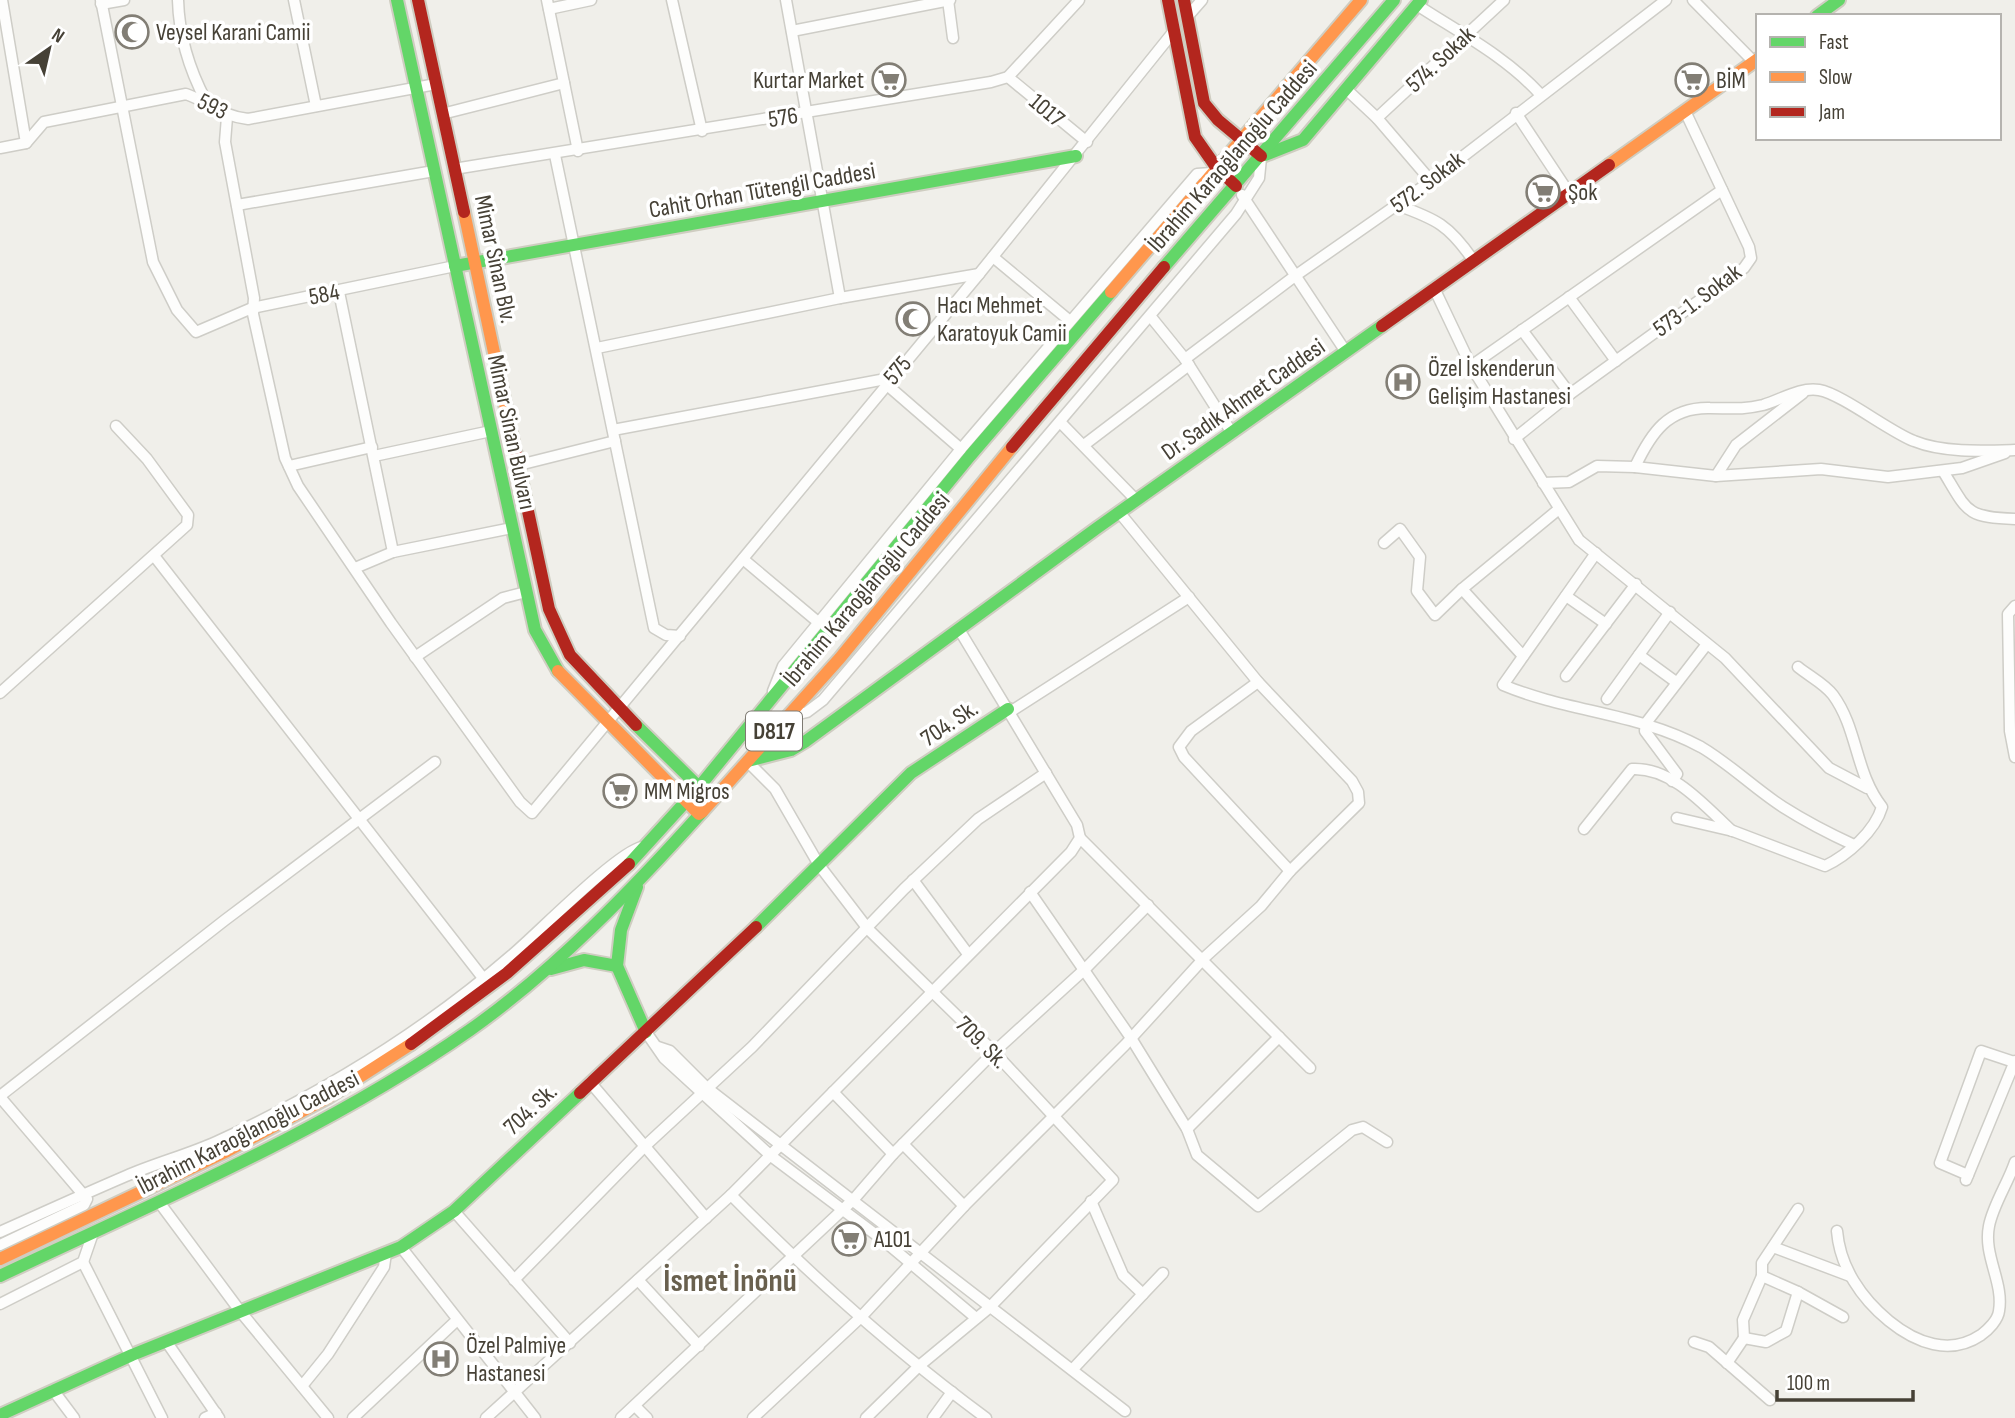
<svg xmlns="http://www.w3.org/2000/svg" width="2015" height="1418" font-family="'Sofia Sans Condensed',sans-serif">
<rect width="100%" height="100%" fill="#f0efea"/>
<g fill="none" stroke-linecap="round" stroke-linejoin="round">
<defs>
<g id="street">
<polyline points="2,0 26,143"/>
<polyline points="101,0 153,262 177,310 196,332 252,308 455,266"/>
<path d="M 178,0 C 179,36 189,69 206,101"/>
<polyline points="294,0 316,106"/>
<polyline points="547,0 578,151"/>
<polyline points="672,0 702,131"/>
<polyline points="786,0 840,298"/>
<polyline points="948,0 953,38"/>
<polyline points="1693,0 1754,62"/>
<polyline points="101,4 124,0"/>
<path d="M 1417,5 C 1460,33 1505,56 1540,94"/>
<polyline points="549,9 591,0"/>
<polyline points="1188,16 1202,0"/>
<polyline points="792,31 950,0"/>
<polyline points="1008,77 1087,142"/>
<polyline points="1346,89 1377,118 1431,181"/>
<polyline points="1516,113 1569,193"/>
<polyline points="442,114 564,83"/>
<polyline points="227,117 225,142 254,298 253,314 285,458 298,486 391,623 520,802 532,813 979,274 1174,31"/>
<polyline points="1377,118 1504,0"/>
<path d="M 0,148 L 26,143 L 44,122 L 186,94 C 211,103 221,116 248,119 L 436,84"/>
<polyline points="555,155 654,628 666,635 680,636"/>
<polyline points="454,169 991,82 1008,77 1079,0"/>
<polyline points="1242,195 1346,352"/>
<polyline points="237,205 434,171"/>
<path d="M 1397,205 C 1436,219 1449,225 1473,260"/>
<polyline points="993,257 1070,321"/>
<polyline points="1434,288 1471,366 1579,540 1725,658 1829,768 1867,788"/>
<polyline points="339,292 393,552"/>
<polyline points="1569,297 1616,361"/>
<polyline points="1151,317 1185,359 1232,433"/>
<polyline points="1522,330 1570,394"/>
<polyline points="597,348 840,298 979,274"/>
<polyline points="1185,359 1295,276 1431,181 1666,0"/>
<polyline points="1471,366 1722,190"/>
<polyline points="886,384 961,449"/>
<polyline points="1061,423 1136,500"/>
<polyline points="613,430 891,378"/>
<polyline points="1514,439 1570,394 1744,268 1751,258 1749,247 1685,111"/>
<polyline points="1084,445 1189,365"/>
<polyline points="374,456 491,431"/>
<polyline points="519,465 615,441"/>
<polyline points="289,466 372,447"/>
<polyline points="1635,467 1716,476 1821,469 1888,477 1962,468 2005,453"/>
<path d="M 1943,471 C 1968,512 1965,517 2015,519"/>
<polyline points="1716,476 1736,445 1803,393"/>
<path d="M 1543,483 L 1569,482 L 1597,466 L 1635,467 C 1651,433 1668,407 1710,408 C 1730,408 1742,410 1763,405 C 1781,400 1799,387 1819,390 C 1842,394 1890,432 1914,441 C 1943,453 1984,451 2015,450"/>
<polyline points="1384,543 1400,529 1420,557 1417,591 1435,615 1462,589 1523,656"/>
<path d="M 1596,553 L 1503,685 C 1567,712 1639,713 1701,747 C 1730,764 1755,789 1783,807 C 1805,821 1830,834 1854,845"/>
<polyline points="155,557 483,978"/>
<polyline points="743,559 818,622"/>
<polyline points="355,568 393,552 512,528"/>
<polyline points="1462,589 1559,509"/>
<polyline points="1566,596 1606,624"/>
<polyline points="2015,606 2008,614 2010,731 2015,757"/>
<polyline points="1639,655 1676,682"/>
<polyline points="415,657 503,598 526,592"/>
<polyline points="1566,676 1636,584"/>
<polyline points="1258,682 1191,731 1179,747 1184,757 1290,871"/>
<polyline points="773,691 783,666 961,449 1197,174 1211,173"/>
<polyline points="0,693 187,525 188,515 147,459 116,426"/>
<polyline points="1607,699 1670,612"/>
<polyline points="1010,712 1189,597"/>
<polyline points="791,716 807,712 823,700 1236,214 1259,178 1261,158"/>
<polyline points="747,761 775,789 819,865 868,929 994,1052 1113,1180 989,1308 919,1366 866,1418"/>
<polyline points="1672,781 1677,774 1645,731 1646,723 1707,644"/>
<path d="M 1677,818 L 1733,831 L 1825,866 C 1848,855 1875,831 1882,807 C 1855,773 1858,729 1833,695 C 1825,684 1809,676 1798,667"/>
<path d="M 1584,829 L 1632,769 C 1672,767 1704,805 1732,831"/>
<polyline points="1080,838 1310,1068"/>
<polyline points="913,880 968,954"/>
<polyline points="1030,892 1131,1038 1187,1129 1197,1155 1258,1206 1352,1130 1363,1127 1387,1142"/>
<polyline points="646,1032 664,1058 771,1156 883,1240 976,1318"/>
<polyline points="658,1047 670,1051 707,1088 1125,1411"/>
<polyline points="590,1082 706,1218"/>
<polyline points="833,1092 893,1154"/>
<polyline points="0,1096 225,920 435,762"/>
<polyline points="0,1097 87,1199 84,1205 0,1245"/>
<polyline points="1187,1129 1279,1037"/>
<polyline points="903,1144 964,1206"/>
<polyline points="1968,1175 1940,1163 1981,1051 2014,1062"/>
<polyline points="1966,1180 2015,1061"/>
<path d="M 731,1195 C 810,1275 895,1351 986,1418"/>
<polyline points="159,1202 240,1311 328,1418"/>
<polyline points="454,1211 570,1343"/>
<path d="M 1837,1231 C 1840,1267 1861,1298 1889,1321 C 1916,1343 1950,1356 1981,1335 C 1988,1330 1998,1320 1999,1311 C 2004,1282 1983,1256 1989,1226 C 1993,1205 2008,1183 2015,1162"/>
<path d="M 0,1232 C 42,1213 84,1194 126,1176 C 156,1163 187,1155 216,1142 C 321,1094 424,1031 512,955 C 537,934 617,852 642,847"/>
<polyline points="401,1247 535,1418"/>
<polyline points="1773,1247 1850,1276"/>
<polyline points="83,1262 162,1418"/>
<polyline points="1762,1276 1798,1292"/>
<polyline points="514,1280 644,1147 752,1047 904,889 978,819 1046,773"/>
<polyline points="638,1280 699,1346"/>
<polyline points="1143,1294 1163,1273"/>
<polyline points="0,1304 83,1262 93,1233"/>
<polyline points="1744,1338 1743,1320 1762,1276 1762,1263 1798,1209"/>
<polyline points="166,1341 219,1418"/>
<polyline points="1694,1342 1709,1347 1770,1400"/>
<polyline points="1727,1363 1744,1338 1766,1342 1786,1331 1798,1292 1843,1317"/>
<polyline points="1073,1369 1143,1294 1123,1275 1091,1201"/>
<polyline points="302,1386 328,1354 384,1267 386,1253"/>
<polyline points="53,1390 74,1418"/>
<polyline points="635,1406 647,1418"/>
<polyline points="205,1418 216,1413"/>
<polyline points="353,1418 456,1321"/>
<polyline points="486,1418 731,1195 1071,852 1080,838 1077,825 960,631"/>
<polyline points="621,1418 854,1199 893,1154 994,1052 1085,969 1148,905"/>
<polyline points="753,1418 862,1316 964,1206 1125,1045 1205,957 1261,906 1290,871 1359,803 1358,792 1352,781 1258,682 1119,512"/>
<polyline points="933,1418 952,1392"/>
</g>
<g id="fast">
<polyline points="397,0 535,630 558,671"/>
<polyline points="1817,16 1839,0"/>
<polyline points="1265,155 1303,140 1421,0"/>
<polyline points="455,266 1076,156"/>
<polyline points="1164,267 1394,0"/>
<polyline points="636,725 704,792"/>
<polyline points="748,761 791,750 806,741 1097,528 1382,326"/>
<polyline points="629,864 699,787 970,456 1111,292"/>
<polyline points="756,927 911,773 1008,709"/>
<polyline points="617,966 646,1032"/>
<polyline points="551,969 584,960 617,966 621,930 637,887"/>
<path d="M 0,1276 C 160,1200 324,1132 470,1030 C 555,970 632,890 702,812"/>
<polyline points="0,1415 132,1355 401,1247 454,1211 580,1093"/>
</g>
<g id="slow">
<polyline points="1609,165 1758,59"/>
<polyline points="464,212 508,418"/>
<polyline points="1111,292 1361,0"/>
<polyline points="558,671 699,814"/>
<polyline points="702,812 840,658 1012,447"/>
<polyline points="0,1259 227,1151 327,1098 411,1044"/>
</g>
<g id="jam">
<polyline points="418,0 464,212"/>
<polyline points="1168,0 1195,137 1216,167 1236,186"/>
<polyline points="1184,0 1204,103 1218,120 1261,156"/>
<polyline points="1382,326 1609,165"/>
<polyline points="508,418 549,609 570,655 636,725"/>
<polyline points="1012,447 1164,267"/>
<polyline points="411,1044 507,973 629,864"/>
<polyline points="580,1093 756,927"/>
</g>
</defs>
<!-- street casing -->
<use href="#street" stroke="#cecdc7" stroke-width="13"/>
<!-- fast casing -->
<use href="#fast" stroke="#cfcdc1" stroke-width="16"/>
<!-- slow casing -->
<use href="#slow" stroke="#cfcdc1" stroke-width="16"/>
<!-- jam casing -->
<use href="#jam" stroke="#cfcdc1" stroke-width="16"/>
<!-- street -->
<use href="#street" stroke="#fdfdfc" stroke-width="10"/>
<!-- fast -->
<use href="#fast" stroke="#63d668" stroke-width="12"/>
<!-- slow -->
<use href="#slow" stroke="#ff974d" stroke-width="12"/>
<!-- jam -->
<use href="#jam" stroke="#b3261e" stroke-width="12"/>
</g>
<!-- icons -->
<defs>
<symbol id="mosque-ring" viewBox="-11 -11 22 22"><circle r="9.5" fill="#fff" stroke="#827e75" stroke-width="1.5"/><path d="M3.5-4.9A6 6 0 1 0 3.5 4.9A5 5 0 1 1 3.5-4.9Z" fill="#827e75"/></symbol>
<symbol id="supermarket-ring" viewBox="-11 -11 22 22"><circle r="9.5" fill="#fff" stroke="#827e75" stroke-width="1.5"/><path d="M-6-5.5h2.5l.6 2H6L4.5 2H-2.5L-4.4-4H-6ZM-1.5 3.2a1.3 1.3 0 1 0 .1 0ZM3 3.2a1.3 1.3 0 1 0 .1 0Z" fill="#827e75"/></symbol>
<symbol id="hospital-ring" viewBox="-11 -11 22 22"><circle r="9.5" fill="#fff" stroke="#827e75" stroke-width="1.5"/><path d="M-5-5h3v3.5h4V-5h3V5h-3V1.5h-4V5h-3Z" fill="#827e75"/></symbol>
</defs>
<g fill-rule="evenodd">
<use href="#mosque-ring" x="113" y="13" width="38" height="38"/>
<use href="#supermarket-ring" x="870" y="61" width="38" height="38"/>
<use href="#supermarket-ring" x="1673" y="61" width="38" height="38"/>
<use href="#supermarket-ring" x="1524" y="173" width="38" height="38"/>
<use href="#mosque-ring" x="894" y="300" width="38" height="38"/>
<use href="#hospital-ring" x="1384" y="363" width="38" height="38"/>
<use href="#supermarket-ring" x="601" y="772" width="38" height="38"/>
<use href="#supermarket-ring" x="830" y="1220" width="38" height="38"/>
<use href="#hospital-ring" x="422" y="1340" width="38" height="38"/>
</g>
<g text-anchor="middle" stroke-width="7" stroke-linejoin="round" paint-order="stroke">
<!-- shield labels -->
<rect fill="#fff" stroke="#7e7a72" stroke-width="2" x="746" y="711.5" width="56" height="39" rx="5"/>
<g font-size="23" font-weight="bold" fill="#464136">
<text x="774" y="739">D817</text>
</g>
<!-- poi labels -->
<g font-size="24" fill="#464136" stroke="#fff" text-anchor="start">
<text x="156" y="40">Veysel Karani Camii</text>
<text x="864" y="88" text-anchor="end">Kurtar Market</text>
<text x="1716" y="88">BİM</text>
<text x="1568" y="200">Şok</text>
<text x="937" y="313">Hacı Mehmet<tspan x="937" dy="28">Karatoyuk Camii</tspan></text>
<text x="1428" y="376">Özel İskenderun<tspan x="1428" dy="28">Gelişim Hastanesi</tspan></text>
<text x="644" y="799">MM Migros</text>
<text x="874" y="1247">A101</text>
<text x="466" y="1353">Özel Palmiye<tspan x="466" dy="28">Hastanesi</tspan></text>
</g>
<!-- street labels -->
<g font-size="24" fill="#464136" stroke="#fff">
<text transform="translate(1440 59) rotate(-43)" y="8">574. Sokak</text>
<text transform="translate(213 106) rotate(26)" y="8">593</text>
<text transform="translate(1047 110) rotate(40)" y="8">1017</text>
<text transform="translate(783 117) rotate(-9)" y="8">576</text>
<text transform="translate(1232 156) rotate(-49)" y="8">İbrahim Karaoğlanoğlu Caddesi</text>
<text transform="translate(1427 182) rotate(-37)" y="8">572. Sokak</text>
<text transform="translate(762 190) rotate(-10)" y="8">Cahit Orhan Tütengil Caddesi</text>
<text transform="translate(496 259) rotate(78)" y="8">Mimar Sinan Blv.</text>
<text transform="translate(324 294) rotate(-11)" y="8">584</text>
<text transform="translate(1697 300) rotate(-37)" y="8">573-1. Sokak</text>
<text transform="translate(897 370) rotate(-50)" y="8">575</text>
<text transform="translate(1243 399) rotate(-35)" y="8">Dr. Sadık Ahmet Caddesi</text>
<text transform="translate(512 432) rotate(78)" y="8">Mimar Sinan Bulvarı</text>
<text transform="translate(866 589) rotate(-50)" y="8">İbrahim Karaoğlanoğlu Caddesi</text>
<text transform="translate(949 723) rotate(-34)" y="8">704. Sk.</text>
<text transform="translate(982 1042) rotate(45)" y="8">709. Sk.</text>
<text transform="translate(530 1109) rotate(-43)" y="8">704. Sk.</text>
<text transform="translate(248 1132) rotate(-27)" y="8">İbrahim Karaoğlanoğlu Caddesi</text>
</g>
<!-- district labels -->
<g font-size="32" font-weight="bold" fill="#69604e" stroke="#fff">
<text x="730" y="1291">İsmet İnönü</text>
</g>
</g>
<!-- legend -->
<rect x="1756" y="14" width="245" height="126" fill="#ffffff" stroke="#b5b3af" stroke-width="2"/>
<rect x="1770" y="37" width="35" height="10" fill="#63d668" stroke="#b5b3af" stroke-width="2"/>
<text x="1819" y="49" font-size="21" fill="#464136">Fast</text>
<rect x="1770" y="72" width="35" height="10" fill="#ff974d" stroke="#b5b3af" stroke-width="2"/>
<text x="1819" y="84" font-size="21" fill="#464136">Slow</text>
<rect x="1770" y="107" width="35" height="10" fill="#b3261e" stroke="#b5b3af" stroke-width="2"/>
<text x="1819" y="119" font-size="21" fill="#464136">Jam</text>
<!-- north arrow -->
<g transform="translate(49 49) rotate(34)" stroke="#ffffff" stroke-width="5" paint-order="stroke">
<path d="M0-5L12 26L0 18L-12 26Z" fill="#464136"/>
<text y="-10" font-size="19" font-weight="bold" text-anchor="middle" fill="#464136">N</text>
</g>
<!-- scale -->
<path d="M1777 1390v10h136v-10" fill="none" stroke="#464136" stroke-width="3.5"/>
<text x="1787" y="1390" font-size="21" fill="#464136" stroke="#ffffff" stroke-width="5" paint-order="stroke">100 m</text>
</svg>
